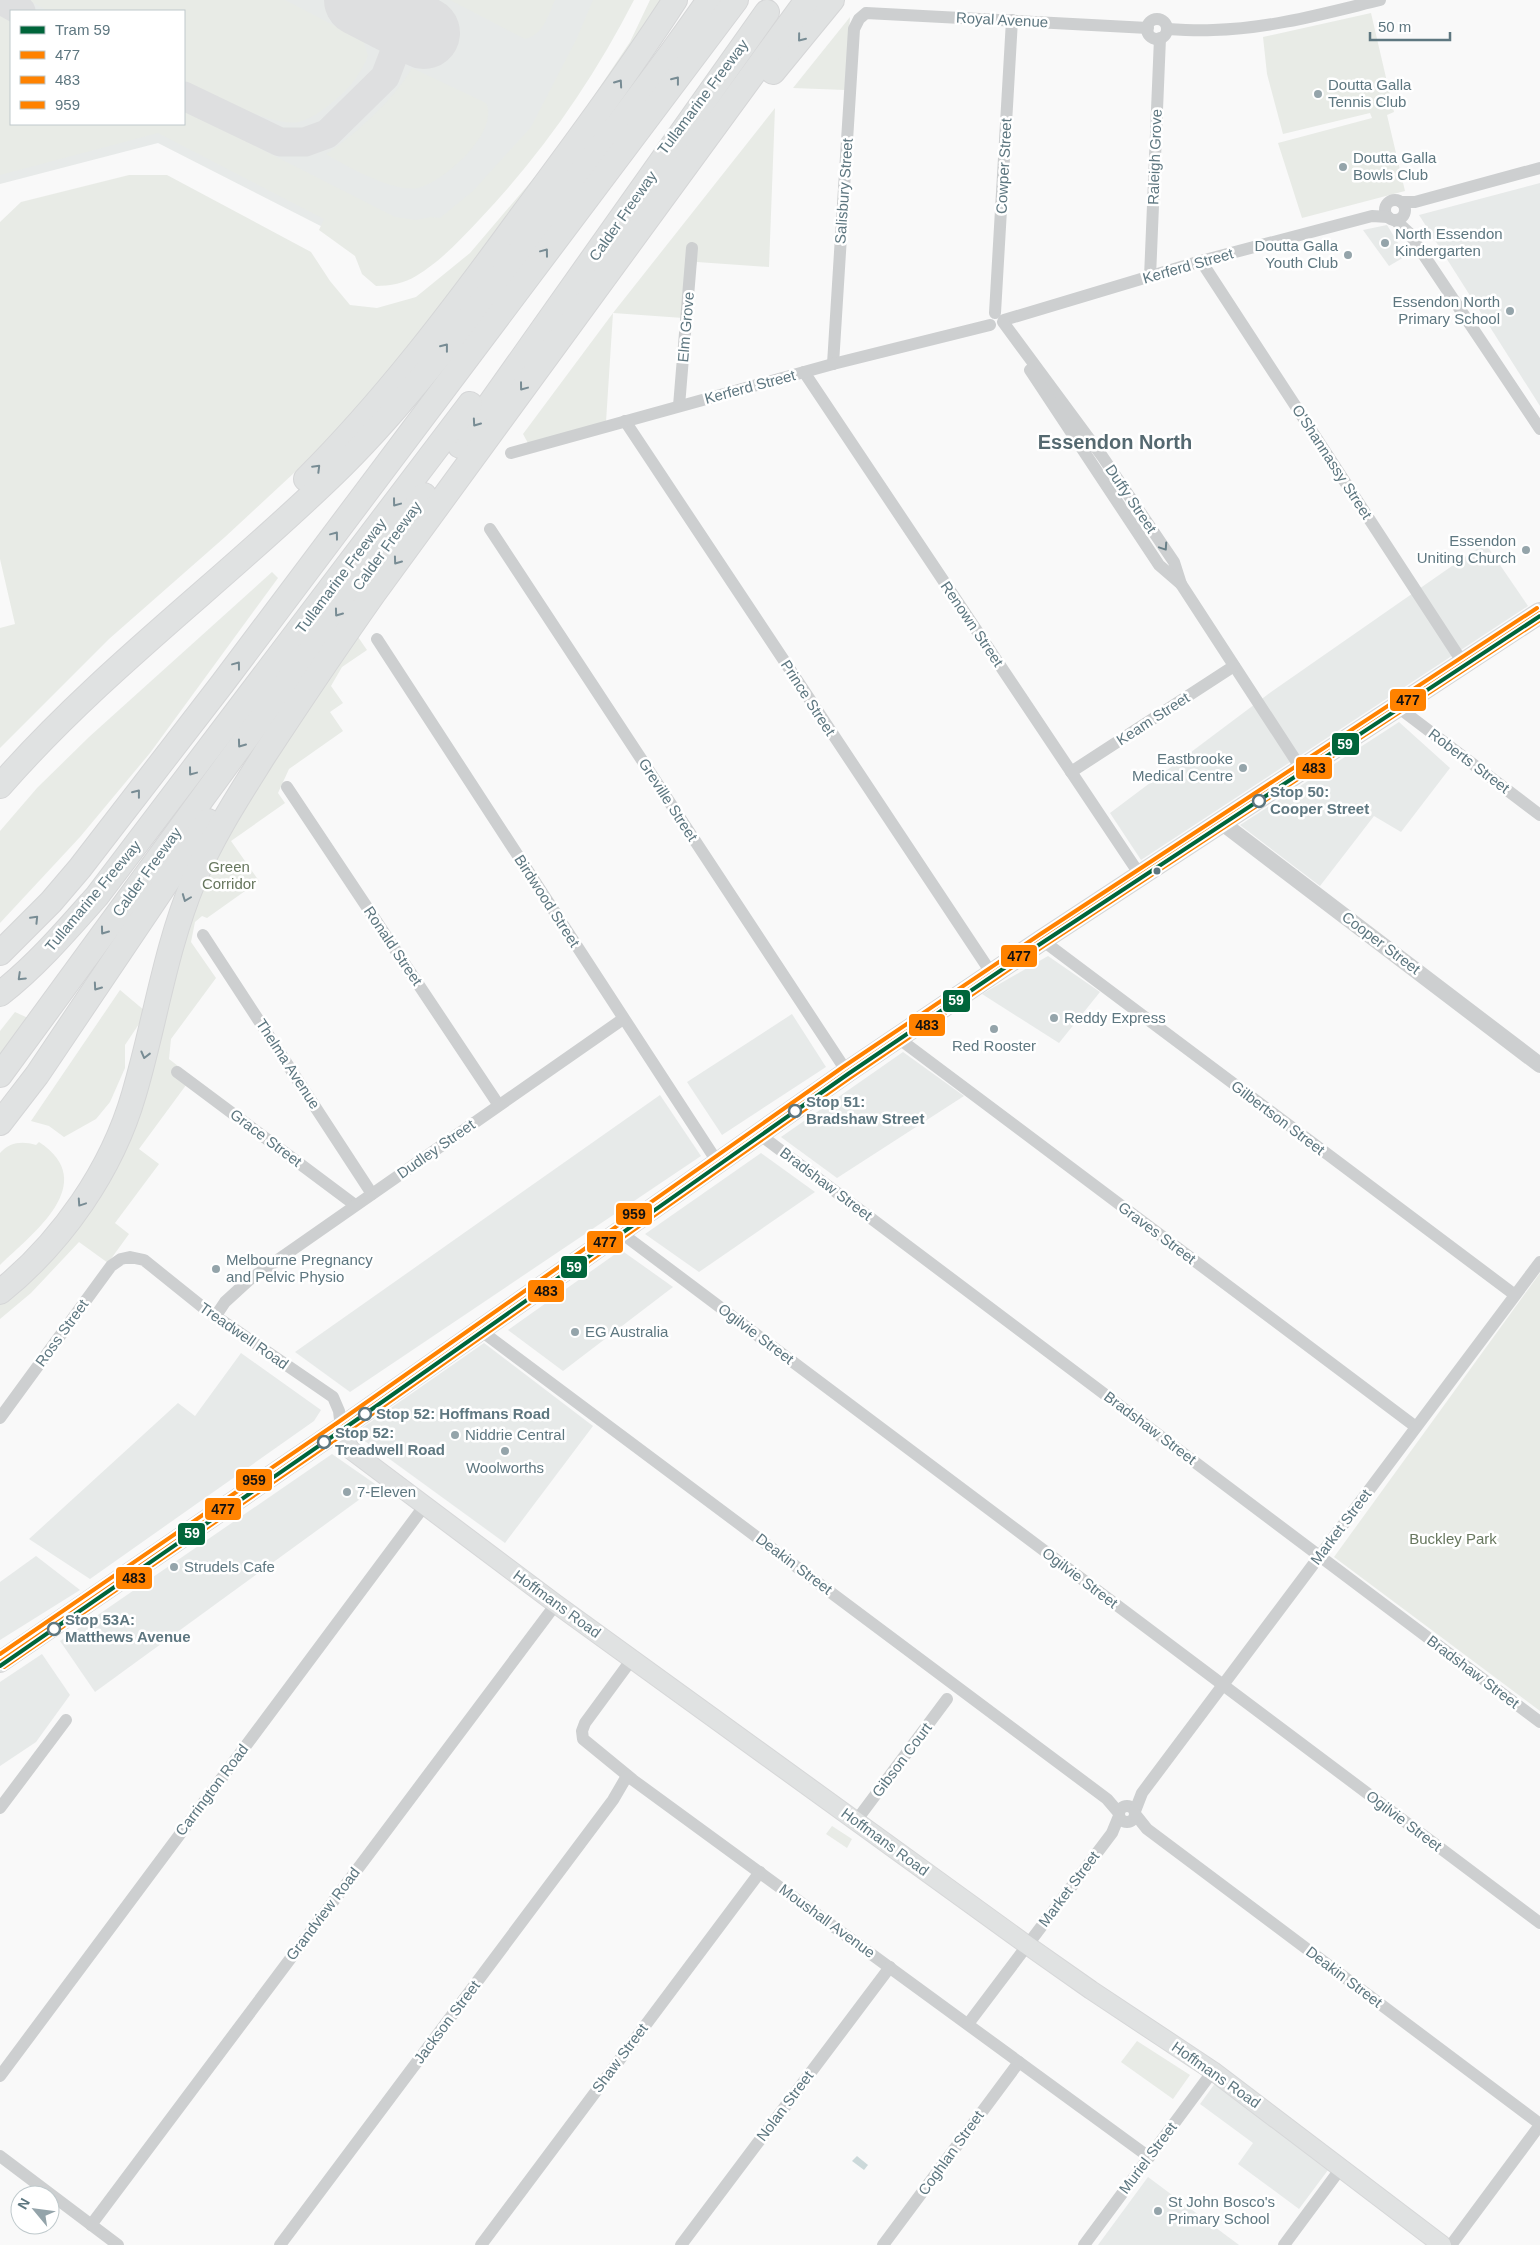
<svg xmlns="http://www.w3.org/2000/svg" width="1540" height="2245" font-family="Arial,sans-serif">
<rect width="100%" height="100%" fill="#f9f9f9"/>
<!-- built -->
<g fill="#e7eae9" fill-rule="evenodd">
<path d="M 0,0 L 631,0 L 611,36 L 409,271 L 158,143 L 0,184 ZM 11,11 L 184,11 L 184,124 L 11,124 Z"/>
<polygon points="1540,183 1540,406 1419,215"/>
<polygon points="1387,225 1406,256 1389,266 1363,230"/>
<polygon points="1485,543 1528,606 1141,860 1110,813 1271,692"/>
<polygon points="1399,722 1450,768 1401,832 1374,816 1320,886 1240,825"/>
<polygon points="1048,956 1100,992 1059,1043 982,994"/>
<polygon points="792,1014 826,1067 722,1135 687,1082"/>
<polygon points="903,1052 964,1096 837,1178 781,1137"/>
<polygon points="660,1095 701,1156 350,1392 295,1352"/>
<polygon points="761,1153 815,1192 699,1272 645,1234"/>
<polygon points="621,1250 673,1287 563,1371 508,1330"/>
<polygon points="484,1343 593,1426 505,1543 362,1439 362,1428"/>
<polygon points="241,1353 321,1410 314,1421 90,1579 29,1539 178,1403 195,1416"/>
<polygon points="332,1454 378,1486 95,1692 60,1641"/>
<polygon points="36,1556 80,1590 0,1640 0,1582"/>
<polygon points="42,1654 70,1695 36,1742 0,1766 0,1682"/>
<polygon points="1216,2082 1331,2166 1299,2209 1238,2164 1253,2143 1200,2104"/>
<polygon points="1148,2177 1239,2245 1098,2245"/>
</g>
<!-- green -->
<g fill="#e8ebe6">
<path d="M 28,0 L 285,0 L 360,39 L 364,43 L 368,55 C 362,73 349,89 334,101 C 324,109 312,119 298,122 C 270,127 210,94 184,82 L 184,11 L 48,11 Z"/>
<path d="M 450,0 L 555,0 C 548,16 543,35 525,39 Z"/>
<path d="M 593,0 L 634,0 C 593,80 541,155 479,220 C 459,241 441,261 416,276 C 405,283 390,286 376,286 L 362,274 L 355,256 L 319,230 L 324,219 L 158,133 L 0,175 L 0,15 L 11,22 L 11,124 L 184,124 L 184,110 L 395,217 L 416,220 L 431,217 L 440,218 L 473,191 L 531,127 L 577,38 Z"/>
<polygon points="650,0 662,0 607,90 375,391 294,473 225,537 109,639 0,748 0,628 15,624 0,559 0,222 21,202 129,175 167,175 311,252 330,281 350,305 377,308 416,297 470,253 557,151 630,42"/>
<polygon points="1371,13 1394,112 1387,115 1405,191 1302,218 1278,143 1372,118 1370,113 1283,134 1267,74 1263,37"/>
<polygon points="850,17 845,90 793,88"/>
<path d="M 412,68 L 486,103 C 500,132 444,182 418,188 C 394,193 346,166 326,154 C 355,135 395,98 412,68 Z"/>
<polygon points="775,108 769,267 697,262 683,318 613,313 606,422 529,445 523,434 613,313"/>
<polygon points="272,572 278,578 150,753 80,837 0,923 0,831 37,788 89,737"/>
<polygon points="358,637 367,650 342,667 331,686 343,703 330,712 343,731 289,769 278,793 285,803 231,841 259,881 207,918 202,916 195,922 191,942 216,978 171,1039 169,1059 192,1077 139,1149 159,1164 115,1223 129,1234 108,1263 79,1242 31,1293 0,1319 0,1303 67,1237 210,866 268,768"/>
<polygon points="120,990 145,1011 145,1015 125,1045 125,1068 110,1102 96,1119 64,1137 49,1126 31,1121"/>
<polygon points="15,1012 28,1018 0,1057 0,1031"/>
<path d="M 39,1142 C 101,1183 33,1233 0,1265 L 0,1153 C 10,1142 22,1141 36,1145 Z"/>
<polygon points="1540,1273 1540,1711 1334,1557"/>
<polygon points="832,1826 852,1839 847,1848 826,1834"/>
<polygon points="1137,2041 1190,2075 1173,2099 1121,2062"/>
</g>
<!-- water -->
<polygon fill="#ccd9da" points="857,2156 868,2165 864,2170 852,2161"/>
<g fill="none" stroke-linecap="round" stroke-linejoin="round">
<!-- taxiway -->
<g stroke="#dedfe0" stroke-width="29">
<polyline points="1,0 21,11"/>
<polyline points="184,96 280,142 305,142 327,134 385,77 397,46 396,36 388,20 358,0"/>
</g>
<!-- runway -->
<polyline stroke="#dedfe0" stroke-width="72" points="360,0 424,33"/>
<defs>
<polyline id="secondary" points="341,1428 345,1441 351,1450 556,1604 1027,1945 1091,1990 1213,2071 1442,2245"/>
<polyline id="primary" points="0,1662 341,1428 847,1072 1042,940 1540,613"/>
<g id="motorway">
<polyline points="773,72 832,0"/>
<polyline points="460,446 767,12"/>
<path d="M 306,479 C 384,401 450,314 515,225 C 570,151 625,77 675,0"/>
<path d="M 0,786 C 103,668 232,575 343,465 C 409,399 466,322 523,247 C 586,166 650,85 709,0"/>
<polyline points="0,953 51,902 80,868 222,684 736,0"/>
<path d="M 0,994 C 36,966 66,931 97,896 L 470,404"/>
<polyline points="0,1075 424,495"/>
<polyline points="0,1123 37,1075 208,821"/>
<path d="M 0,1292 C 62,1242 112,1170 134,1094 C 155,1023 165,949 194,880 C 212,837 238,797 263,757 C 299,702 336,647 374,593 L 807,0"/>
</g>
</defs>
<!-- secondary casing -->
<use href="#secondary" stroke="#d6d7d8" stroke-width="20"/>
<!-- primary casing -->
<use href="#primary" stroke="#d5d6d7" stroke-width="22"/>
<!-- motorway casing -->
<use href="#motorway" stroke="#d5d6d7" stroke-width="26"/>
<!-- minor -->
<g stroke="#cdcfd0" stroke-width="12">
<circle cx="1157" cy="29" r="10"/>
<path d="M 1167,29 C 1182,30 1198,31 1213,30 C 1269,29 1326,13 1380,0"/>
<circle cx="1395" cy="210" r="10"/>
<polyline points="1401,202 1415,202 1540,168"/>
<polyline points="1395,220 1409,233 1540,429"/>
<polyline points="1201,261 1463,663"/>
<polyline points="1150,277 1160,38"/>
<polyline points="995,313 1012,20"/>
<polyline points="1004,320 1201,261 1372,216 1388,217"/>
<polyline points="1003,322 1102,456 1174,562 1181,584 1302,770"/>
<polyline points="833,364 854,29 859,19 866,13 1148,28"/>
<polyline points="1030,370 1159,565 1181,584"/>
<polyline points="804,372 1140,875"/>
<polyline points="679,406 692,248"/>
<polyline points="625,421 992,974"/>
<polyline points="511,453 833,364 990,325"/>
<polyline points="490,529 847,1072"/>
<polyline points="377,639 718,1163"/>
<polyline points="1399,705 1403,711 1540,815"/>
<polyline points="1071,772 1234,666"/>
<polyline points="287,787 498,1104"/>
<polyline points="203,935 372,1194"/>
<polyline points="1042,940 1515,1295"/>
<polyline points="898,1038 1416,1427"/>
<polyline points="177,1072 355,1205"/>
<polyline points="759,1134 1540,1722"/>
<polyline points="620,1232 1540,1923"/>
<polyline points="215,1317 225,1302 249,1280 623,1019"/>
<polyline points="480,1330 1107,1799 1119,1813"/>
<polyline points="0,1418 111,1266 121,1259 130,1257 144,1260 205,1309 333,1397 339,1411 341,1428"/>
<polyline points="632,1659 585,1723 582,1731 583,1739 633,1780 1149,2157"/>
<circle cx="1127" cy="1814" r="8"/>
<polyline points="0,1808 66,1720"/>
<polyline points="1135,1811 1142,1793 1540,1262"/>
<polyline points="1135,1814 1147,1829 1540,2124"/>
<polyline points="856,1821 947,1699"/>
<polyline points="968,2024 1112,1833 1119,1816"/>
<polyline points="0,2076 425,1505"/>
<polyline points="0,2156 118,2245"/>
<polyline points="91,2225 556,1604"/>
<polyline points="280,2245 613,1800 627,1776"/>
<polyline points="481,2245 760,1872"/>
<polyline points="681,2245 890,1967"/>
<polyline points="883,2245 1019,2062"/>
<polyline points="1084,2245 1213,2071"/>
<polyline points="1284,2245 1341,2168"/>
<polyline points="1451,2245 1540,2125"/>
</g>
<!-- tertiary -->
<polyline stroke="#cdcfd0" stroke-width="16" points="1221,822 1540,1065"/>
<!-- secondary -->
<use href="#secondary" stroke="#e0e2e2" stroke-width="18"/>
<!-- primary -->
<use href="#primary" stroke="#e0e2e2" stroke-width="20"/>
<!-- motorway -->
<use href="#motorway" stroke="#e0e2e2" stroke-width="24"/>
<defs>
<polyline id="bus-1" points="0,1662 341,1428 847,1072 1042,940 1540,613"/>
<polyline id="bus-2" points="4,1667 345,1433 851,1077 1045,945 1540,620"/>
<polyline id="bus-3" points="0,1654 337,1423 843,1067 1039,935 1537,608"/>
</defs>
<!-- bus-1 casing -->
<use href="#bus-1" stroke="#fff" stroke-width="8"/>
<!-- bus-2 casing -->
<use href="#bus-2" stroke="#fff" stroke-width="8"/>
<!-- bus-3 casing -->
<use href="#bus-3" stroke="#fff" stroke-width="8"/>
<!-- bus-1 -->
<use href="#bus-1" stroke="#ff8200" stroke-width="4"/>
<!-- bus-2 -->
<use href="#bus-2" stroke="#ff8200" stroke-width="4"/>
<!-- bus-3 -->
<use href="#bus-3" stroke="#ff8200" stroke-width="4"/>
<defs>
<polyline id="tram-1" points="0,1666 365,1414 848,1074 1022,956 1540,616"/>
</defs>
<!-- tram-1 casing -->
<use href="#tram-1" stroke="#fff" stroke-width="8"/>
<!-- tram-1 -->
<use href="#tram-1" stroke="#00653a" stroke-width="4"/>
</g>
<!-- one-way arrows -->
<defs><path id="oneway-chevron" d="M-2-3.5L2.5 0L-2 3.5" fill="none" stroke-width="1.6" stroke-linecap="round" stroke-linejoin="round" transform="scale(1.25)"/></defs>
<g stroke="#788c94">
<use href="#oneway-chevron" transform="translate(801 38) rotate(129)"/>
<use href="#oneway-chevron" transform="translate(676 80) rotate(-52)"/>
<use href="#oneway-chevron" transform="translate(619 83) rotate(-55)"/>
<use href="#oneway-chevron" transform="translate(545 252) rotate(-53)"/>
<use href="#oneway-chevron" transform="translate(445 347) rotate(-52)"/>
<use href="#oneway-chevron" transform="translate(523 387) rotate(127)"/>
<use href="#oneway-chevron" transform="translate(476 423) rotate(125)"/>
<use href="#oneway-chevron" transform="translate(317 468) rotate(-45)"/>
<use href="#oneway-chevron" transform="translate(396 503) rotate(127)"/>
<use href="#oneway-chevron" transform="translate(335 535) rotate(-53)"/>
<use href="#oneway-chevron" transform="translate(397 561) rotate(126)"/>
<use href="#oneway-chevron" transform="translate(338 613) rotate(126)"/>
<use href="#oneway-chevron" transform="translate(237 665) rotate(-53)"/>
<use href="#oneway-chevron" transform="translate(241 744) rotate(126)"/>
<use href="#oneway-chevron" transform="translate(192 772) rotate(127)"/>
<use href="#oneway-chevron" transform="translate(137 793) rotate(-52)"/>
<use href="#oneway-chevron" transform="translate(186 898) rotate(111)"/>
<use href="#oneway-chevron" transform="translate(35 919) rotate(-46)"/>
<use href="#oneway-chevron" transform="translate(104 931) rotate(126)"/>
<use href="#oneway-chevron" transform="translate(21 977) rotate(136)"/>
<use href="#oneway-chevron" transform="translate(97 987) rotate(125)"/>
<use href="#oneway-chevron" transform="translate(145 1055) rotate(104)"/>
<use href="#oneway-chevron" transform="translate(81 1203) rotate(124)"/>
</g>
<use stroke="#698088" href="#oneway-chevron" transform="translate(1164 547) rotate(56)"/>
<!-- markers -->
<g fill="#94a4aa" stroke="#fff" stroke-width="2">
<circle cx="1318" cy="94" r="5"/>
<circle cx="1343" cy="167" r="5"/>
<circle cx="1385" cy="243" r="5"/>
<circle cx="1348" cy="255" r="5"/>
<circle cx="1510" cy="311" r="5"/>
<circle cx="1526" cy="550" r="5"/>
<circle cx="1243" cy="768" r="5"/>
<circle cx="1054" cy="1018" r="5"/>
<circle cx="994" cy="1029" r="5"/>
<circle cx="216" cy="1269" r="5"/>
<circle cx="575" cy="1332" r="5"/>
<circle cx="455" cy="1435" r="5"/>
<circle cx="505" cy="1451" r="5"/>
<circle cx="347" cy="1492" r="5"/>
<circle cx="174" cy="1567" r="5"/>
<circle cx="1158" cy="2211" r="5"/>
</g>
<g fill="#fff" stroke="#5e7780" stroke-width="2.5">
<circle cx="1259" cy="801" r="6"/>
<circle cx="795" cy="1111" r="6"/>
<circle cx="365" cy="1414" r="6"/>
<circle cx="324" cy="1442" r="6"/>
<circle cx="54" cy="1629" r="6"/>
</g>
<circle fill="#5e7780" stroke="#fff" stroke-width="2" cx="1157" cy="871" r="4.5"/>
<g text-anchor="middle" stroke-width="5" stroke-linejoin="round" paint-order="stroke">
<!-- street labels -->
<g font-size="15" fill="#5e7780" stroke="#fff">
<text transform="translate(1002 20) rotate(3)" y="5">Royal Avenue</text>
<text transform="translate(703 97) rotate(-53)" y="5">Tullamarine Freeway</text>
<text transform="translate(1155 157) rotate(-88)" y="5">Raleigh Grove</text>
<text transform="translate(1004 166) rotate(-87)" y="5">Cowper Street</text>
<text transform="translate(844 191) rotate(-86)" y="5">Salisbury Street</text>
<text transform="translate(623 216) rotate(-55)" y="5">Calder Freeway</text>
<text transform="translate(1188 266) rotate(-16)" y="5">Kerferd Street</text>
<text transform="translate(686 327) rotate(-85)" y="5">Elm Grove</text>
<text transform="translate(750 387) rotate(-15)" y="5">Kerferd Street</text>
<text transform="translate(1332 462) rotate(57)" y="5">O'Shannassy Street</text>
<text transform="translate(1131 499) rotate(56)" y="5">Duffy Street</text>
<text transform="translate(387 546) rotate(-54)" y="5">Calder Freeway</text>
<text transform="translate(341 576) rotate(-53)" y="5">Tullamarine Freeway</text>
<text transform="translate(972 624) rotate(56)" y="5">Renown Street</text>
<text transform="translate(808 698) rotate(57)" y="5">Prince Street</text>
<text transform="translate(1153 719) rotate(-33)" y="5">Keam Street</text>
<text transform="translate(1469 761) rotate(37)" y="5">Roberts Street</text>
<text transform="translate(668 800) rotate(57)" y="5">Greville Street</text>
<text transform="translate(147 872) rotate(-54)" y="5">Calder Freeway</text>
<text transform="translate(93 896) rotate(-50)" y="5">Tullamarine Freeway</text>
<text transform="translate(547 901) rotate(57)" y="5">Birdwood Street</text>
<text transform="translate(1381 943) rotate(37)" y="5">Cooper Street</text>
<text transform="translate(393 946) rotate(56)" y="5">Ronald Street</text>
<text transform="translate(288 1064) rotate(57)" y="5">Thelma Avenue</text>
<text transform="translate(1278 1118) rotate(37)" y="5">Gilbertson Street</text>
<text transform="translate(266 1138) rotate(37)" y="5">Grace Street</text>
<text transform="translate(436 1149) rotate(-35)" y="5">Dudley Street</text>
<text transform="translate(826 1184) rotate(37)" y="5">Bradshaw Street</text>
<text transform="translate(1157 1233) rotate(37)" y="5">Graves Street</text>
<text transform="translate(62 1333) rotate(-54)" y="5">Ross Street</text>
<text transform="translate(756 1334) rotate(37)" y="5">Ogilvie Street</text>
<text transform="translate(244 1336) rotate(35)" y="5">Treadwell Road</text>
<text transform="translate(1150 1428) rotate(37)" y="5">Bradshaw Street</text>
<text transform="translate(1341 1527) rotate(-53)" y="5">Market Street</text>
<text transform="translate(794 1564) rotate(37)" y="5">Deakin Street</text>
<text transform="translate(1080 1578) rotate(37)" y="5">Ogilvie Street</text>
<text transform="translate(557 1604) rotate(36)" y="5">Hoffmans Road</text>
<text transform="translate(1473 1672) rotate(37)" y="5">Bradshaw Street</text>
<text transform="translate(902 1760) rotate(-53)" y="5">Gibson Court</text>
<text transform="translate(212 1790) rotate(-53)" y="5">Carrington Road</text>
<text transform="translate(1404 1821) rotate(37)" y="5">Ogilvie Street</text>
<text transform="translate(885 1842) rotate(36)" y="5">Hoffmans Road</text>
<text transform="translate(1069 1889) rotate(-53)" y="5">Market Street</text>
<text transform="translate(323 1914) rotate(-53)" y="5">Grandview Road</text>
<text transform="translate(827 1921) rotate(36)" y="5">Moushall Avenue</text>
<text transform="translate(1344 1977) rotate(37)" y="5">Deakin Street</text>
<text transform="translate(447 2022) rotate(-53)" y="5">Jackson Street</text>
<text transform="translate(620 2058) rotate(-53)" y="5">Shaw Street</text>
<text transform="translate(1216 2075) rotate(35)" y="5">Hoffmans Road</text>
<text transform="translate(785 2106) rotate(-53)" y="5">Nolan Street</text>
<text transform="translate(951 2153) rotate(-54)" y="5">Coghlan Street</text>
<text transform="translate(1148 2158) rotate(-53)" y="5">Muriel Street</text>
</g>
<!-- poi labels -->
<g font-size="15" fill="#5e7780" stroke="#fff" text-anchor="start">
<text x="1328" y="90">Doutta Galla<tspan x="1328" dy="17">Tennis Club</tspan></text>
<text x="1353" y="163">Doutta Galla<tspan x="1353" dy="17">Bowls Club</tspan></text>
<text x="1395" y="239">North Essendon<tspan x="1395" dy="17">Kindergarten</tspan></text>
<text x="1338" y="251" text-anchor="end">Doutta Galla<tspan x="1338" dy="17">Youth Club</tspan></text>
<text x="1500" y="307" text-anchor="end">Essendon North<tspan x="1500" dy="17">Primary School</tspan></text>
<text x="1516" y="546" text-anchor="end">Essendon<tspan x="1516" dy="17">Uniting Church</tspan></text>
<text x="1233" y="764" text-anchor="end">Eastbrooke<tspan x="1233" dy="17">Medical Centre</tspan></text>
<text x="1064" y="1023">Reddy Express</text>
<text x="994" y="1051" text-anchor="middle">Red Rooster</text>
<text x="226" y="1265">Melbourne Pregnancy<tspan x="226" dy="17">and Pelvic Physio</tspan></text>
<text x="585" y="1337">EG Australia</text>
<text x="465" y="1440">Niddrie Central</text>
<text x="505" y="1473" text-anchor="middle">Woolworths</text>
<text x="357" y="1497">7-Eleven</text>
<text x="184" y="1572">Strudels Cafe</text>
<text x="1168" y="2207">St John Bosco's<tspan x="1168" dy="17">Primary School</tspan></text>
</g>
<!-- stop labels -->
<g font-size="15" font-weight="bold" fill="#5e7780" stroke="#fff" text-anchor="start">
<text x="1270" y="797">Stop 50:<tspan x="1270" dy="17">Cooper Street</tspan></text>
<text x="806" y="1107">Stop 51:<tspan x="806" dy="17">Bradshaw Street</tspan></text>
<text x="376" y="1419">Stop 52: Hoffmans Road</text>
<text x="335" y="1438">Stop 52:<tspan x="335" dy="17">Treadwell Road</tspan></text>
<text x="65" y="1625">Stop 53A:<tspan x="65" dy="17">Matthews Avenue</tspan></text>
</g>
<!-- park labels -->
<g font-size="15" fill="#67775e" stroke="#fff">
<text x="229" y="872">Green<tspan x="229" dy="17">Corridor</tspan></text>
<text x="1453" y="1544">Buckley Park</text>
</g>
<!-- district labels -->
<g font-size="20" font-weight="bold" fill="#556970" stroke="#fff">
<text x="1115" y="449">Essendon North</text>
</g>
</g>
<g stroke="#fff" stroke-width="2">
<rect x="1389" y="688" width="38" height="24" rx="5" fill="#ff8200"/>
<rect x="1331" y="732" width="29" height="24" rx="5" fill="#00653a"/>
<rect x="1295" y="756" width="38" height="24" rx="5" fill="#ff8200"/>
<rect x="1000" y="944" width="38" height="24" rx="5" fill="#ff8200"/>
<rect x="942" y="989" width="29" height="24" rx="5" fill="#00653a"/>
<rect x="908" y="1013" width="38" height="24" rx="5" fill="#ff8200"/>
<rect x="615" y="1202" width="38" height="24" rx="5" fill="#ff8200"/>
<rect x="586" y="1230" width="38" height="24" rx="5" fill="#ff8200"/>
<rect x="560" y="1255" width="28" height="24" rx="5" fill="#00653a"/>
<rect x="527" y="1279" width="38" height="24" rx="5" fill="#ff8200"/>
<rect x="235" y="1468" width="38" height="24" rx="5" fill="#ff8200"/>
<rect x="204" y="1497" width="38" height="24" rx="5" fill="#ff8200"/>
<rect x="177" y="1522" width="29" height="24" rx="5" fill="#00653a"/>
<rect x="115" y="1566" width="38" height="24" rx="5" fill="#ff8200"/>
</g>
<g font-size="14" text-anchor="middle" font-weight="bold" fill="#fff">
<text x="1345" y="749">59</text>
<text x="956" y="1005">59</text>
<text x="574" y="1272">59</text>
<text x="192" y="1538">59</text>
</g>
<g font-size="14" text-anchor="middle" font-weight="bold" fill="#111">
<text x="1408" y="705">477</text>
<text x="1314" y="773">483</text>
<text x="1019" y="961">477</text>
<text x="927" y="1030">483</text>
<text x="634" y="1219">959</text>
<text x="605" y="1247">477</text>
<text x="546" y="1296">483</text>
<text x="254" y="1485">959</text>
<text x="223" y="1514">477</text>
<text x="134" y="1583">483</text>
</g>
<!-- legend -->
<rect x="10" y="10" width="175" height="115" fill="#ffffff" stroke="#bfc9cc"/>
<rect x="20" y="26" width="25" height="8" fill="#00653a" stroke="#bfc9cc"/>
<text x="55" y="35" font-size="15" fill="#5e7780">Tram 59</text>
<rect x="20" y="51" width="25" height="8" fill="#ff8200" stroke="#bfc9cc"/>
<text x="55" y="60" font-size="15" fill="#5e7780">477</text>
<rect x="20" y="76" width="25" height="8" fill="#ff8200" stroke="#bfc9cc"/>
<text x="55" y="85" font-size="15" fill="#5e7780">483</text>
<rect x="20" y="101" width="25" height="8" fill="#ff8200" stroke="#bfc9cc"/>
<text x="55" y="110" font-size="15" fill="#5e7780">959</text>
<!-- north arrow -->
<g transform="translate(35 2210) rotate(299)"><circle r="24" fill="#ffffff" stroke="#bfc9cc"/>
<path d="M0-4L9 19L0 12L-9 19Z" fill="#94a4aa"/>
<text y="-8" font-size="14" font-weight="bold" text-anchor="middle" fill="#5e7780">N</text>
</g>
<!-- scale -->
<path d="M1370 32v8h80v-8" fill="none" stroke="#5e7780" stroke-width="2.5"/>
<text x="1378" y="32" font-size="15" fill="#5e7780" stroke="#ffffff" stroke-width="4" paint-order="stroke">50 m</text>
</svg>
